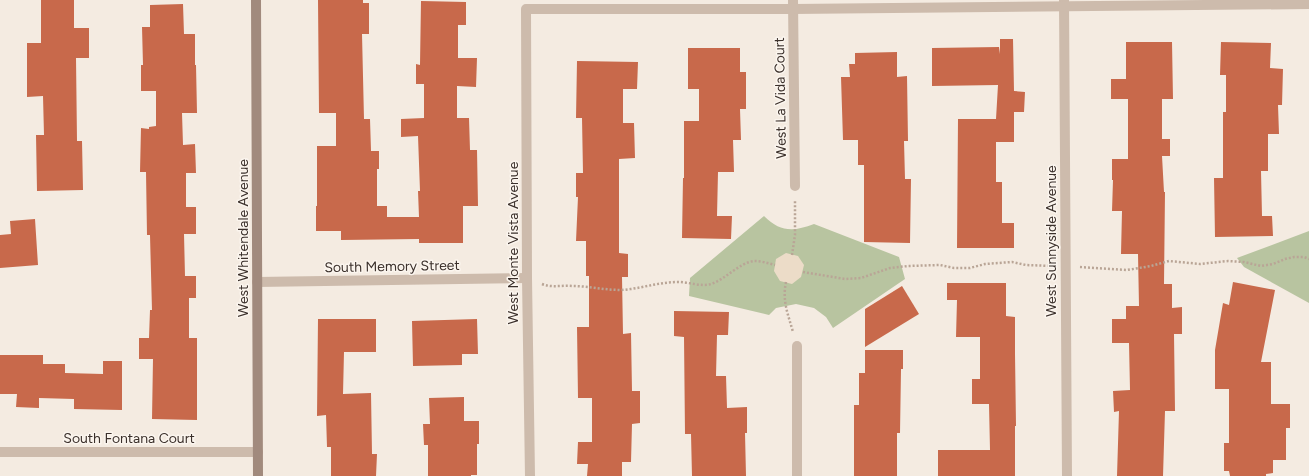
<svg xmlns="http://www.w3.org/2000/svg" width="1309" height="476" font-family="Figtree,sans-serif">
<rect width="100%" height="100%" fill="#f4ebe1"/>
<!-- green -->
<g fill="#b8c4a0">
<path d="M 764,216 C 780,232 793,232 814,224 L 899,257 L 905,279 L 833,328 L 826,317 L 814,308 L 796,304 L 776,308 L 769,315 L 689,296 L 690,278 Z"/>
<polygon points="1309,231 1309,303 1244,267 1237,258"/>
</g>
<!-- plaza -->
<polygon fill="#ecdcc8" points="786,253 798,256 804,265 801,277 792,284 780,281 774,271 776,259"/>
<!-- building -->
<g fill="#c8694b">
<polygon points="41,0 74,0 74,28 89,28 89,58 76,58 77,141 82,141 83,190 37,191 36,135 44,135 43,96 27,97 27,43 41,43"/>
<polygon points="318,0 363,0 363,3 369,3 369,34 362,34 364,119 370,119 371,151 379,151 379,169 377,169 377,206 387,206 387,217 419,217 418,191 420,191 418,136 401,137 401,119 424,118 424,84 416,84 416,64 420,65 421,1 466,2 466,25 458,25 458,58 477,58 476,87 457,86 457,118 469,118 470,150 477,150 478,206 463,206 463,243 419,243 419,239 341,240 341,231 316,231 316,206 317,206 317,146 336,146 336,113 319,113"/>
<polygon points="183,4 184,34 195,34 195,65 196,65 197,113 182,113 183,145 195,144 196,173 186,173 186,207 196,207 196,234 184,234 185,276 196,276 196,298 189,298 189,338 197,338 197,420 152,419 153,359 139,359 139,338 149,338 150,310 152,310 150,235 147,235 146,172 140,172 141,128 149,129 149,127 156,126 156,91 141,91 141,65 143,65 142,27 150,27 150,5"/>
<polygon points="1000,39 1013,39 1014,91 1025,92 1024,112 1014,112 1014,142 996,142 996,182 1002,182 1002,223 1014,223 1014,248 957,248 958,119 996,119 998,85 932,86 932,48 999,47 1000,54"/>
<polygon points="1126,42 1172,42 1173,99 1162,99 1162,139 1170,139 1170,156 1162,156 1164,192 1165,192 1164,284 1172,284 1172,308 1182,307 1182,334 1174,334 1175,411 1165,411 1163,476 1117,476 1119,411 1114,412 1113,391 1130,390 1129,343 1112,343 1112,319 1126,319 1126,306 1139,306 1138,254 1121,254 1122,211 1112,211 1113,180 1112,180 1112,159 1128,159 1128,99 1111,99 1111,79 1126,79"/>
<polygon points="1221,42 1271,43 1270,68 1283,69 1282,105 1278,105 1279,134 1268,134 1268,171 1261,171 1262,216 1272,216 1273,236 1215,237 1214,178 1223,178 1223,112 1226,112 1226,75 1220,75"/>
<polygon points="688,48 740,48 740,72 746,72 746,109 740,109 741,140 733,140 734,172 718,172 717,216 732,216 731,239 682,238 683,178 684,178 684,121 699,121 699,89 688,89"/>
<polygon points="897,52 897,77 907,76 908,141 904,141 905,179 911,179 910,243 864,242 864,165 858,165 858,140 843,140 841,77 850,77 849,64 855,64 855,53"/>
<polygon points="577,61 638,62 637,89 623,89 623,123 634,123 635,158 619,159 619,253 628,254 628,277 622,277 623,334 631,333 632,391 640,391 640,423 632,424 631,462 622,462 622,476 587,476 588,464 577,464 578,442 592,442 592,398 578,398 577,327 589,327 589,276 586,276 586,241 576,241 578,197 576,197 576,173 583,173 582,118 576,118"/>
<polygon points="35,219 38,265 0,268 0,235 11,234 10,221"/>
<polygon points="1233,282 1275,290 1261,362 1271,362 1271,404 1290,404 1290,428 1286,428 1286,460 1273,460 1273,473 1266,474 1266,476 1230,476 1229,471 1224,471 1224,443 1229,443 1229,389 1215,389 1215,350 1223,303 1229,305"/>
<polygon points="947,283 1006,283 1006,316 1015,317 1015,354 1016,426 1015,426 1015,476 938,476 938,450 990,450 989,404 972,404 972,379 980,379 980,337 956,337 957,300 947,300"/>
<polygon points="902,286 919,314 865,347 865,309"/>
<polygon points="674,311 729,312 728,335 717,335 716,376 726,376 727,408 747,407 747,433 745,433 746,476 692,476 691,434 685,434 684,337 674,336"/>
<polygon points="318,319 376,319 376,352 344,352 343,394 371,393 372,454 377,454 376,476 331,476 331,447 327,447 326,415 317,416"/>
<polygon points="477,319 478,354 462,354 462,365 413,366 412,321"/>
<polygon points="865,350 903,350 903,369 901,369 900,433 897,433 897,476 854,476 854,405 859,405 859,373 865,373"/>
<polygon points="0,355 43,355 43,364 65,364 65,373 103,374 103,361 122,361 122,410 74,409 74,399 39,398 39,408 16,407 17,394 0,394"/>
<polygon points="464,397 464,421 479,421 479,444 477,444 477,475 471,475 471,476 428,476 428,445 424,445 423,424 430,424 429,398"/>
</g>
<g fill="none" stroke-linecap="round" stroke-linejoin="round">
<!-- path -->
<g stroke="#b9a596" stroke-width="2.5" stroke-dasharray="2 2" stroke-linecap="butt">
<polyline points="792,255 795,235 795,201"/>
<polyline points="1080,267 1127,270 1151,266 1169,261 1200,264 1228,261 1244,262 1261,266 1273,264 1285,259 1294,257 1304,257 1309,259"/>
<polyline points="803,272 845,279 861,278 890,268 908,266 940,265 954,268 970,268 985,264 1012,262 1026,265 1051,266"/>
<path d="M 786,282 C 782,301 788,314 793,332"/>
<path d="M 542,284 C 552,288 562,285 572,286 C 588,286 604,290 621,290 C 640,289 658,282 678,282 C 689,282 701,287 711,284 C 726,279 739,263 754,261 C 761,261 768,263 775,265"/>
</g>
<!-- street -->
<g stroke="#cdbbac" stroke-width="10">
<polyline points="793,0 795,186"/>
<polyline points="1064,0 1067,476"/>
<polyline points="257,282 527,278"/>
<polyline points="797,346 797,476"/>
<polyline points="0,452 258,452"/>
<polyline points="530,476 527,278 526,9 793,9 1309,4"/>
</g>
<!-- secondary -->
<polyline stroke="#a18a7d" stroke-width="10" points="256,0 258,476"/>
</g>
<g text-anchor="middle" stroke-width="3" stroke-linejoin="round" paint-order="stroke">
<!-- street labels -->
<g font-size="14" fill="#3b302b" stroke="#fbf5ee">
<text transform="translate(780 98) rotate(-91)" y="5">West La Vida Court</text>
<text transform="translate(243 238) rotate(-90)" y="5">West Whitendale Avenue</text>
<text transform="translate(1051 241) rotate(-90)" y="5">West Sunnyside Avenue</text>
<text transform="translate(513 243) rotate(-90)" y="5">West Monte Vista Avenue</text>
<text transform="translate(392 266) rotate(-1)" y="5">South Memory Street</text>
<text x="129" y="443">South Fontana Court</text>
</g>
</g>
</svg>
